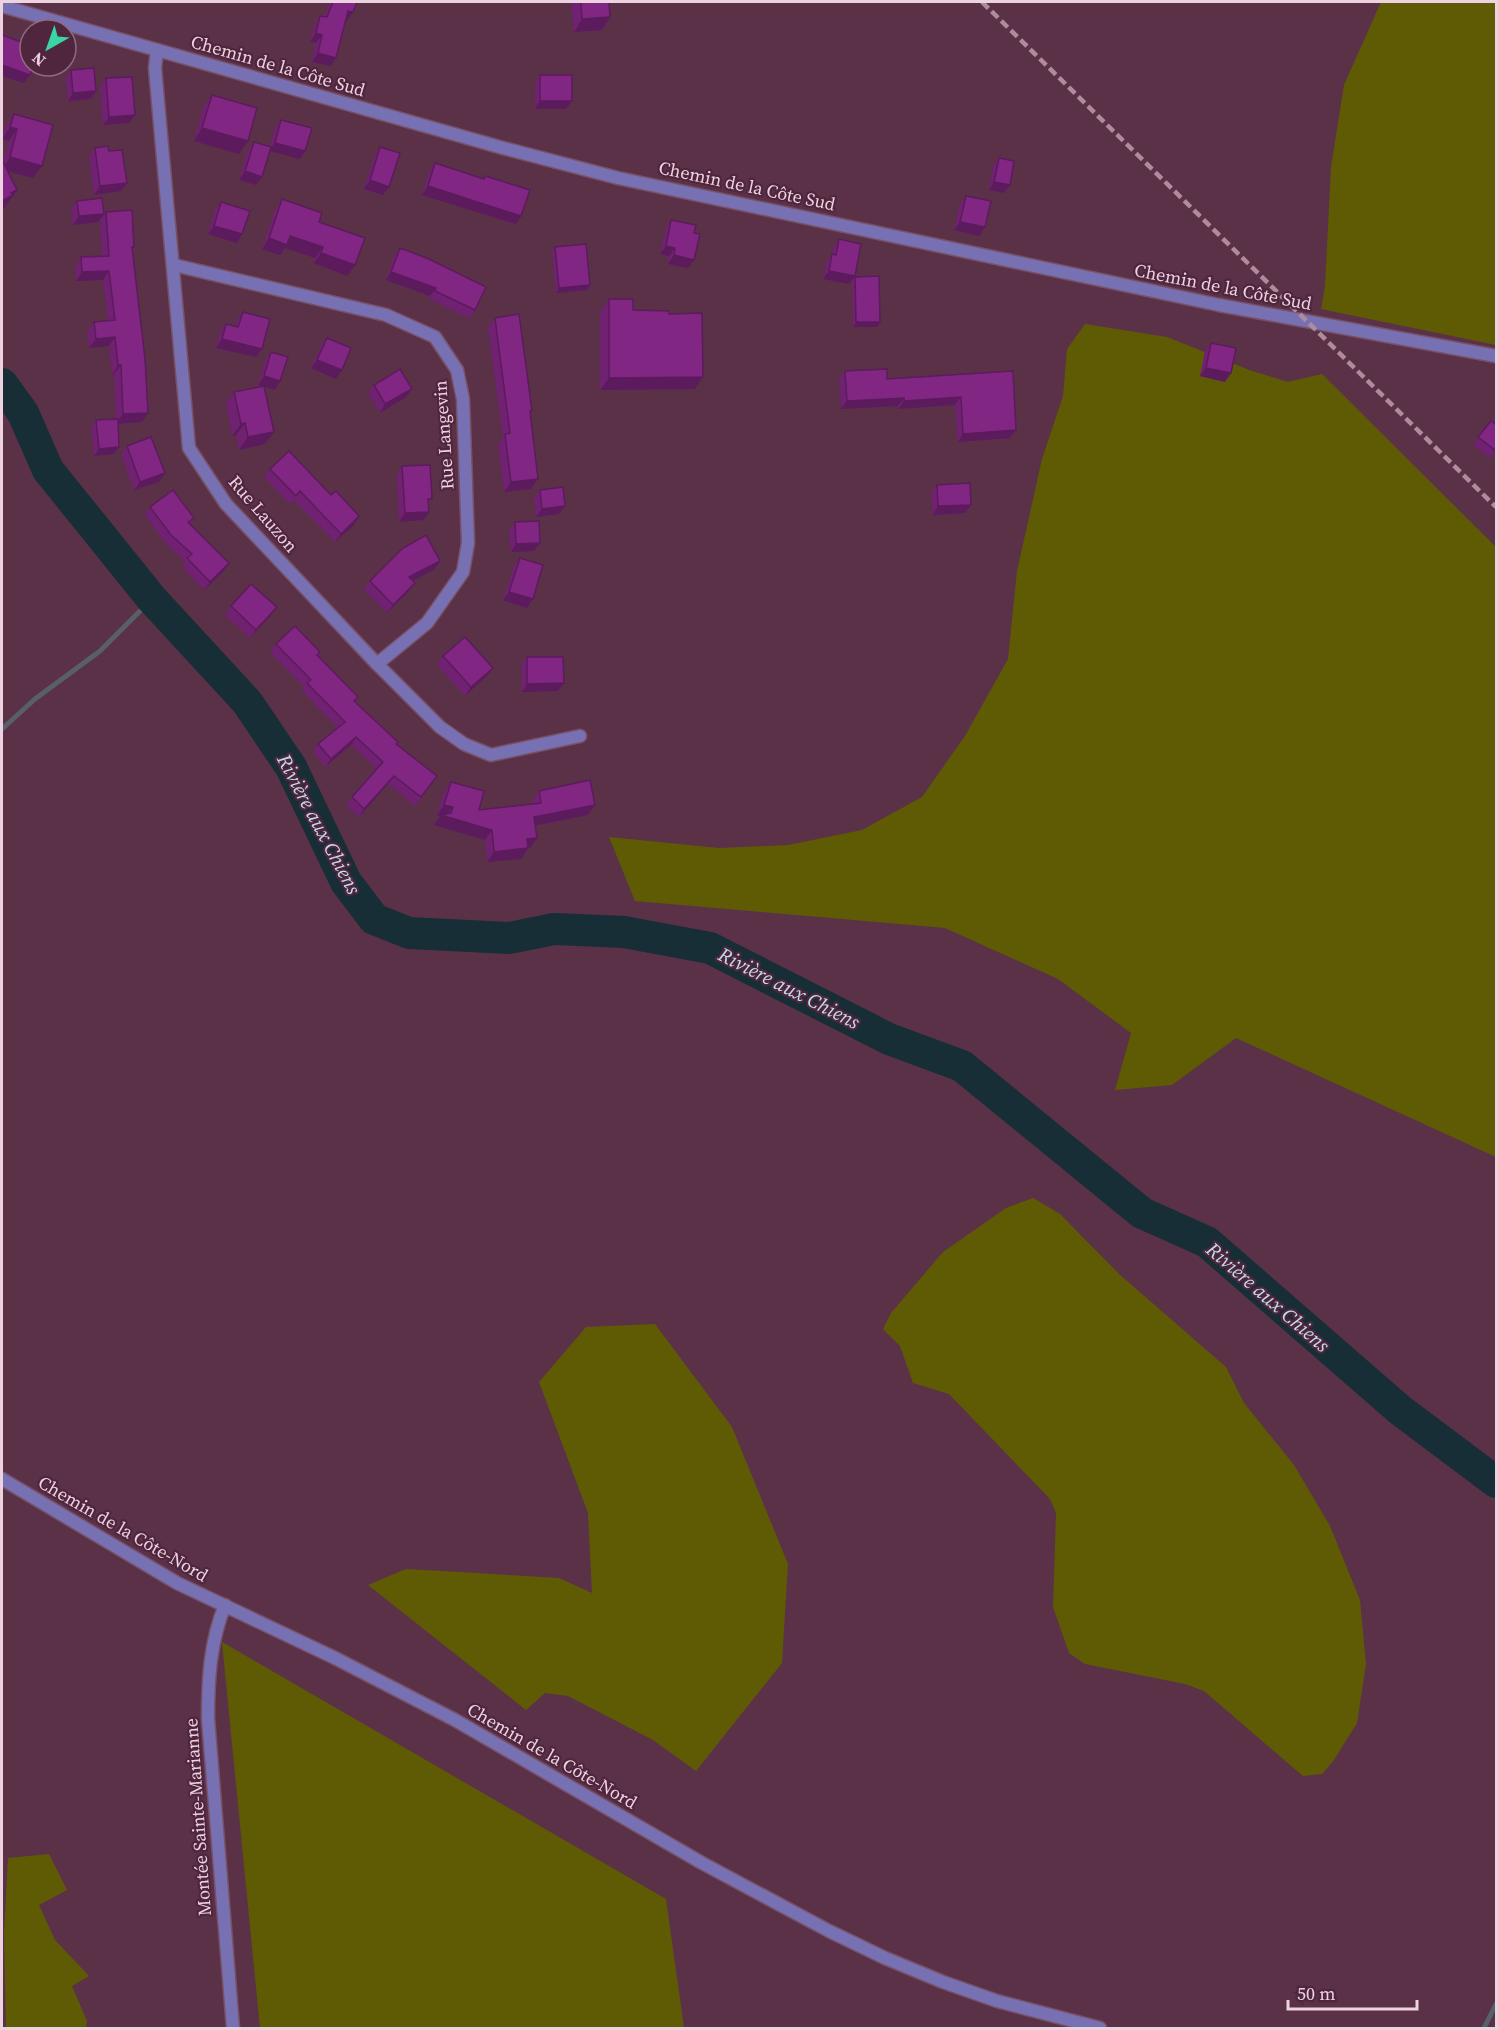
<svg xmlns="http://www.w3.org/2000/svg" width="1498" height="2030" font-family="'Source Serif 4',serif">
<rect width="100%" height="100%" fill="#5b3148"/>
<!-- green -->
<g fill="#5f5b04">
<polygon points="1381,2 1496,2 1496,345 1321,309 1325,286 1331,167 1344,85"/>
<polygon points="1085,324 1167,337 1252,371 1288,382 1322,374 1496,547 1496,1157 1236,1038 1172,1085 1115,1090 1131,1033 1058,979 945,928 635,901 609,837 719,848 788,845 862,830 922,797 965,736 1008,659 1017,571 1042,459 1063,396 1067,349"/>
<polygon points="1033,1198 1060,1214 1119,1274 1226,1367 1244,1403 1294,1465 1330,1526 1360,1600 1366,1664 1357,1723 1334,1760 1322,1774 1303,1776 1204,1691 1185,1684 1085,1664 1069,1653 1053,1607 1056,1513 1050,1499 949,1394 913,1383 900,1346 883,1329 891,1313 943,1252 1006,1208"/>
<polygon points="655,1324 732,1427 788,1564 782,1663 696,1771 653,1740 568,1696 545,1693 526,1710 368,1585 406,1569 559,1578 592,1593 588,1513 539,1382 586,1327"/>
<polygon points="222,1642 666,1899 684,2028 260,2028"/>
<polygon points="49,1854 67,1890 39,1905 55,1940 89,1976 72,1986 87,2021 86,2028 2,2028 6,2028 4,1933 8,1858"/>
</g>
<g fill="none" stroke-linecap="round" stroke-linejoin="round">
<!-- stream -->
<g stroke="#575f69" stroke-width="5">
<polyline points="2,729 35,699 100,651 152,599"/>
<polyline points="1484,2028 1496,2004"/>
</g>
<!-- river -->
<polyline stroke="#172e37" stroke-width="32" points="2,384 23,413 48,470 152,599 247,702 291,767 346,882 374,919 409,933 509,938 554,929 624,932 710,948 889,1039 962,1066 1142,1213 1207,1242 1400,1410 1496,1482"/>
<defs>
<g id="minor">
<polyline points="157,50 155,68 189,448 226,504 377,664 440,727 464,744 491,755 580,736"/>
<polyline points="174,265 386,315 435,337 457,370 463,399 468,543 463,572 427,623 377,664"/>
</g>
<g id="tertiary">
<polyline points="2,6 503,148 618,178 1219,305 1496,356"/>
<polyline points="2,1479 177,1583 335,1658 455,1720 702,1863 829,1931 885,1958 943,1982 997,2001 1100,2028"/>
<path d="M 225,1605 C 210,1642 208,1679 208,1718 L 233,2028"/>
</g>
</defs>
<!-- minor casing -->
<use href="#minor" stroke="#785166" stroke-width="15"/>
<!-- tertiary casing -->
<use href="#tertiary" stroke="#785166" stroke-width="15"/>
<!-- minor -->
<use href="#minor" stroke="#7771b4" stroke-width="12"/>
<!-- tertiary -->
<use href="#tertiary" stroke="#7771b4" stroke-width="12"/>
<!-- rail -->
<polyline stroke="#ae8c9e" stroke-width="4.5" stroke-dasharray="9 4.5" stroke-linecap="butt" points="982,2 1496,507"/>
</g>
<!-- wall -->
<g fill="#702172">
<polygon points="330,2 357,2 347,21 346,20 331,66 312,62 316,43 310,41 315,24 320,16 324,17"/>
<polygon points="571,2 609,2 602,30 574,32"/>
<polygon points="71,70 96,91 91,99 68,101 66,78"/>
<polygon points="540,75 572,101 566,109 535,109 535,84"/>
<polygon points="106,78 135,115 129,123 103,125 100,87"/>
<polygon points="212,95 248,141 239,154 194,141 203,108"/>
<polygon points="14,114 42,166 33,178 8,171 17,190 4,208 2,209 2,161 3,162 9,141 2,139 5,127"/>
<polygon points="281,120 305,151 300,159 270,151 256,185 239,180 248,150 254,142 270,147 275,128"/>
<polygon points="380,147 383,195 364,189 375,155"/>
<polygon points="95,148 109,151 121,191 94,195 89,156"/>
<polygon points="999,158 1010,185 1004,193 989,190 993,166"/>
<polygon points="435,163 483,179 485,176 516,224 422,195 429,172"/>
<polygon points="966,196 985,227 979,236 954,230 960,204"/>
<polygon points="282,199 319,222 347,276 314,263 315,258 285,248 280,255 262,249 275,210"/>
<polygon points="77,201 98,222 73,225 71,209"/>
<polygon points="221,202 237,243 208,234 215,210"/>
<polygon points="106,212 134,247 132,250 142,422 118,424 114,454 94,456 91,427 96,420 116,419 114,374 112,375 109,346 89,348 87,332 94,322 108,321 103,280 76,281 75,267 81,257 102,256 100,221"/>
<polygon points="671,220 694,233 688,268 668,264 669,256 660,254 666,228"/>
<polygon points="839,239 855,276 849,284 823,279 826,263 832,254 834,247"/>
<polygon points="555,247 587,290 556,293 552,251"/>
<polygon points="400,248 475,310 469,318 429,299 430,296 386,280 394,256"/>
<polygon points="855,277 877,327 853,327 852,281"/>
<polygon points="609,299 633,310 669,314 695,389 600,390 600,312"/>
<polygon points="243,312 262,349 256,357 216,348 220,332 226,324 235,327 237,320"/>
<polygon points="495,318 530,414 531,489 504,492 498,444 503,438 488,328"/>
<polygon points="327,338 336,379 311,368 321,346"/>
<polygon points="1211,343 1225,382 1200,376 1205,351"/>
<polygon points="271,352 280,381 275,390 265,387 265,444 239,450 236,435 232,436 226,404 234,392 263,386 258,385 265,361"/>
<polygon points="845,371 887,379 1013,371 1016,430 1010,438 958,442 955,405 898,409 898,406 841,409 839,379"/>
<polygon points="374,385 412,389 406,397 380,413 368,393"/>
<polygon points="1491,421 1497,449 1490,458 1473,445"/>
<polygon points="127,446 159,482 134,490 121,454"/>
<polygon points="402,466 428,504 423,520 399,522 397,475"/>
<polygon points="270,469 331,495 354,525 335,542 294,500 290,504 264,477"/>
<polygon points="937,485 971,505 965,513 933,515 931,493"/>
<polygon points="540,490 565,506 559,514 536,517 534,498"/>
<polygon points="150,507 194,518 190,523 223,572 204,590 182,567 185,562 165,543 145,515"/>
<polygon points="515,522 540,543 534,551 511,552 509,530"/>
<polygon points="520,558 527,608 503,600 514,566"/>
<polygon points="440,561 435,569 413,581 415,583 409,591 387,613 364,590 370,581"/>
<polygon points="231,606 271,615 250,638 225,615"/>
<polygon points="276,644 318,655 358,697 355,702 396,744 437,776 415,806 388,784 359,817 346,805 352,797 377,769 351,745 325,767 313,752 318,744 338,728 302,691 304,687 270,652"/>
<polygon points="443,656 487,676 465,696 437,665"/>
<polygon points="527,657 564,683 558,691 522,692 521,665"/>
<polygon points="451,782 479,810 532,804 532,801 539,791 595,805 588,815 535,826 537,838 530,848 528,848 521,859 487,862 485,840 434,825 440,816 437,815 444,792"/>
</g>
<!-- shaded-wall -->
<g fill="#5b1b5c">
<polygon points="348,11 353,12 347,21 342,19"/>
<polygon points="610,17 602,30 574,32 582,19"/>
<polygon points="316,33 322,35 316,43 310,41"/>
<polygon points="318,53 336,58 331,66 312,62"/>
<polygon points="2,65 30,75 24,83 2,76"/>
<polygon points="96,91 91,99 68,101 73,93"/>
<polygon points="540,101 572,101 566,109 535,109"/>
<polygon points="135,115 129,123 103,125 109,117"/>
<polygon points="10,127 17,129 9,141 2,139"/>
<polygon points="202,128 248,141 239,154 194,141"/>
<polygon points="275,143 305,151 300,159 269,151"/>
<polygon points="10,157 42,166 33,178 2,170"/>
<polygon points="245,171 262,177 256,185 239,180"/>
<polygon points="370,180 389,187 383,195 364,189"/>
<polygon points="994,182 1010,185 1004,193 989,190"/>
<polygon points="127,183 121,191 94,195 100,186"/>
<polygon points="428,186 521,216 516,224 422,195"/>
<polygon points="17,190 4,208 2,209 2,201 11,193"/>
<polygon points="104,214 98,222 73,225 79,216"/>
<polygon points="960,222 985,227 979,236 954,230"/>
<polygon points="214,226 242,234 237,243 208,234"/>
<polygon points="290,236 323,247 315,258 285,248 280,255 262,249 269,238"/>
<polygon points="666,246 675,248 669,256 660,254"/>
<polygon points="321,253 355,265 347,276 314,263"/>
<polygon points="674,255 694,260 688,268 668,264"/>
<polygon points="109,271 103,280 76,281 82,272"/>
<polygon points="829,271 855,276 849,284 823,279"/>
<polygon points="391,272 436,288 430,296 386,280"/>
<polygon points="590,285 587,290 556,293 559,288"/>
<polygon points="856,322 880,322 877,327 853,327"/>
<polygon points="115,337 109,346 89,348 96,339"/>
<polygon points="222,339 262,349 256,357 216,348"/>
<polygon points="317,360 342,370 336,379 311,368"/>
<polygon points="118,365 121,365 114,374 112,375"/>
<polygon points="1206,368 1231,373 1225,382 1200,376"/>
<polygon points="264,376 280,381 275,390 258,385"/>
<polygon points="703,377 695,389 600,390 609,378"/>
<polygon points="412,389 406,397 380,413 385,404"/>
<polygon points="961,397 955,405 898,409 904,401"/>
<polygon points="904,398 898,406 841,409 847,401"/>
<polygon points="148,413 142,422 116,424 123,414"/>
<polygon points="245,423 236,435 232,436 241,424"/>
<polygon points="1016,430 1010,438 958,442 963,434"/>
<polygon points="274,432 265,444 239,450 248,437"/>
<polygon points="119,447 114,454 94,456 99,449"/>
<polygon points="165,473 159,482 134,490 140,482"/>
<polygon points="538,479 531,489 504,492 511,482"/>
<polygon points="971,505 965,513 933,515 938,506"/>
<polygon points="565,506 559,514 536,517 542,509"/>
<polygon points="429,512 423,520 399,522 405,513"/>
<polygon points="359,516 354,525 335,542 341,534"/>
<polygon points="540,543 534,551 511,552 516,544"/>
<polygon points="440,561 435,569 404,586 409,577"/>
<polygon points="229,563 223,572 204,590 210,582"/>
<polygon points="415,583 409,591 387,613 393,605"/>
<polygon points="509,592 533,599 527,608 503,600"/>
<polygon points="277,607 271,615 250,638 256,630"/>
<polygon points="493,668 487,676 465,696 471,687"/>
<polygon points="564,683 558,691 522,692 527,684"/>
<polygon points="356,737 351,745 325,767 331,759"/>
<polygon points="394,776 388,784 359,817 364,809"/>
<polygon points="444,805 453,807 446,816 492,830 485,840 434,825 440,816 437,815"/>
<polygon points="595,805 588,815 527,827 534,817"/>
<polygon points="537,838 530,848 520,849 527,839"/>
<polygon points="528,848 521,859 487,862 494,852"/>
</g>
<!-- building -->
<g fill="#822684" stroke="#5b1b5c" stroke-width="1.5">
<polygon points="333,2 357,2 353,12 348,11 336,58 318,53 322,35 316,33 320,16 327,17"/>
<polygon points="581,2 609,2 610,17 582,19"/>
<polygon points="2,35 30,45 30,66 33,66 30,75 2,65"/>
<polygon points="94,68 96,91 73,93 71,70"/>
<rect x="540" y="75" width="32" height="26"/>
<polygon points="132,77 135,115 109,117 106,78"/>
<polygon points="212,95 257,108 248,141 202,128"/>
<polygon points="14,114 53,125 42,166 10,157 17,129 10,127"/>
<polygon points="281,120 312,128 305,151 275,143"/>
<polygon points="254,142 271,147 262,177 245,171"/>
<polygon points="108,146 109,151 122,150 127,183 100,186 95,148"/>
<polygon points="380,147 400,153 389,187 370,180"/>
<polygon points="999,158 1014,161 1010,185 994,182"/>
<polygon points="2,160 17,190 11,193 13,195 2,201"/>
<polygon points="435,163 484,179 485,176 530,190 521,216 428,186"/>
<polygon points="966,196 991,201 985,227 960,222"/>
<polygon points="102,198 104,214 79,216 77,201"/>
<polygon points="282,199 322,213 319,222 365,238 355,265 321,253 323,247 290,236 287,245 269,238"/>
<polygon points="221,202 250,211 242,234 214,226"/>
<polygon points="132,210 134,247 132,247 145,359 148,413 123,414 121,365 118,365 115,337 96,339 94,322 115,320 109,271 82,272 81,257 109,256 106,212"/>
<polygon points="671,220 696,225 694,233 700,234 694,260 674,255 675,248 666,246"/>
<polygon points="839,239 861,244 855,276 829,271 832,254 836,255"/>
<polygon points="586,244 590,285 559,288 555,247"/>
<polygon points="400,248 429,259 486,287 475,310 435,291 436,288 391,272"/>
<polygon points="879,276 880,322 856,322 855,277"/>
<polygon points="609,299 633,299 633,310 669,311 669,314 702,313 703,377 609,378"/>
<polygon points="243,312 270,319 262,349 222,339 226,324 238,327"/>
<polygon points="519,314 532,411 530,411 538,479 511,482 505,434 510,433 495,318"/>
<polygon points="327,338 351,348 342,370 317,360"/>
<polygon points="1211,343 1236,348 1231,373 1206,368"/>
<polygon points="271,352 288,357 280,381 264,376"/>
<polygon points="400,369 412,389 385,404 374,385"/>
<polygon points="887,369 887,379 1013,371 1016,430 963,434 961,397 904,401 904,398 847,401 845,371"/>
<polygon points="264,386 274,432 248,437 245,423 241,424 234,392"/>
<polygon points="118,419 119,447 99,449 96,420"/>
<polygon points="1491,421 1497,425 1497,448 1495,450 1478,437"/>
<polygon points="151,437 165,473 140,482 127,446"/>
<polygon points="289,451 331,495 336,491 359,516 341,534 300,491 296,496 270,469"/>
<polygon points="430,465 432,499 428,499 429,512 405,513 402,466"/>
<polygon points="970,483 971,505 938,506 937,485"/>
<polygon points="563,487 565,506 542,509 540,490"/>
<polygon points="173,490 194,518 188,522 229,563 210,582 187,558 192,554 171,535 150,507"/>
<polygon points="539,521 540,543 516,544 515,522"/>
<polygon points="426,535 440,561 409,577 415,583 393,605 370,581 403,548"/>
<polygon points="520,558 543,565 533,599 509,592"/>
<polygon points="251,584 277,607 256,630 231,606"/>
<polygon points="295,626 320,652 317,655 358,697 354,701 398,742 396,744 437,776 421,797 394,776 364,809 352,797 383,762 356,737 331,759 318,744 345,722 307,683 311,680 276,644"/>
<polygon points="465,637 493,668 471,687 443,656"/>
<polygon points="527,657 563,657 564,683 527,684"/>
<polygon points="590,780 595,805 534,817 537,838 527,839 528,848 494,852 492,830 441,815 451,813 453,807 444,805 451,782 484,791 479,810 541,803 539,791"/>
</g>
<g text-anchor="middle" stroke-width="4.5" stroke-linejoin="round" paint-order="stroke">
<!-- street labels -->
<g font-size="18" fill="#edd2df" stroke="#4f263d">
<text transform="translate(278 66) rotate(16)" y="6">Chemin de la Côte Sud</text>
<text transform="translate(747 186) rotate(12)" y="6">Chemin de la Côte Sud</text>
<text transform="translate(1223 287) rotate(11)" y="6">Chemin de la Côte Sud</text>
<text transform="translate(444 435) rotate(-94)" y="6">Rue Langevin</text>
<text transform="translate(263 514) rotate(49)" y="6">Rue Lauzon</text>
<text transform="translate(123 1529) rotate(30)" y="6">Chemin de la Côte-Nord</text>
<text transform="translate(552 1756) rotate(30)" y="6">Chemin de la Côte-Nord</text>
<text transform="translate(198 1817) rotate(-94)" y="6">Montée Sainte-Marianne</text>
</g>
<!-- water labels -->
<g font-size="20" font-style="italic" fill="#bedeed" stroke="#4f263d">
<text transform="translate(319 824) rotate(62)" y="7">Rivière aux Chiens</text>
<text transform="translate(789 988) rotate(27)" y="7">Rivière aux Chiens</text>
<text transform="translate(1268 1297) rotate(41)" y="7">Rivière aux Chiens</text>
</g>
</g>
<!-- border -->
<rect width="1498" height="2030" fill="none" stroke="#edd2df" stroke-width="6"/>
<!-- north arrow -->
<g transform="translate(48 48) rotate(220)"><circle r="28" fill="#4f263d" stroke="#8e6b7e" stroke-width="1.5"/>
<path d="M0-4.5L10 22L0 15L-10 22Z" fill="#3bd4a4"/>
<text y="-9" font-size="16" font-weight="bold" text-anchor="middle" fill="#edd2df">N</text>
</g>
<!-- scale -->
<path d="M1288 2000v9h129v-9" fill="none" stroke="#edd2df" stroke-width="3"/>
<text x="1297" y="2000" font-size="18" fill="#edd2df" stroke="#4f263d" stroke-width="4.5" paint-order="stroke">50 m</text>
</svg>
